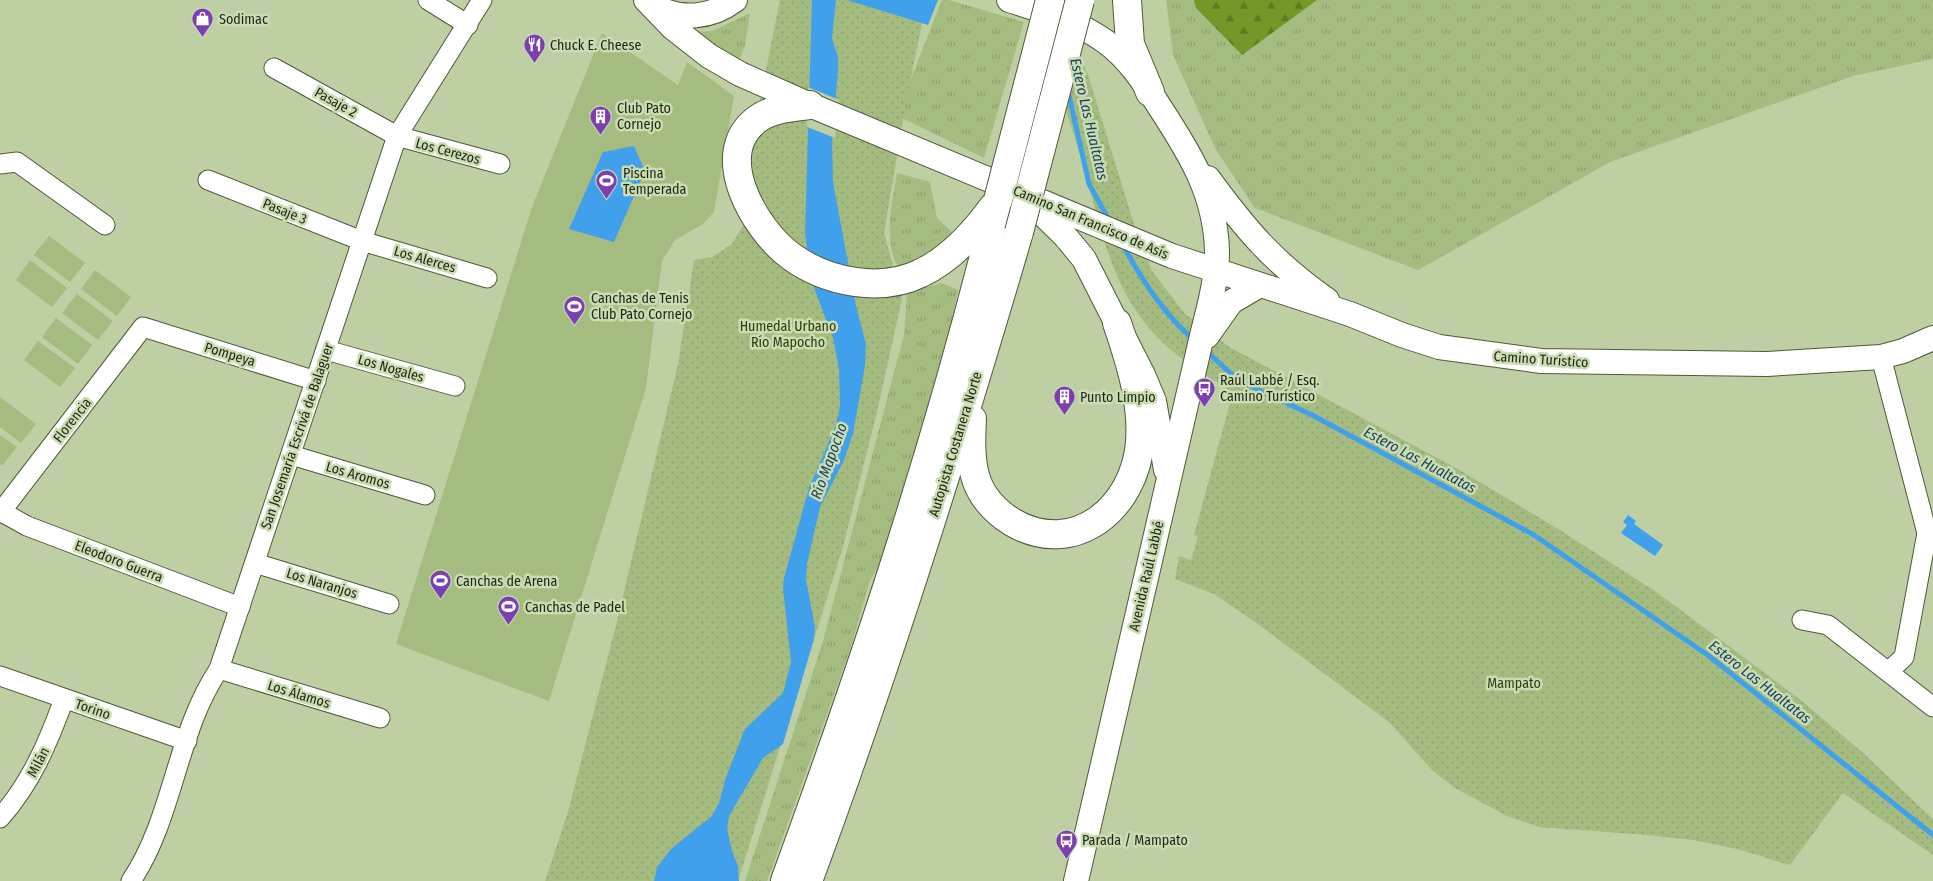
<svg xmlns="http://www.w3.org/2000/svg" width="1933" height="881" font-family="'Fira Sans Condensed',sans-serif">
<defs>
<pattern id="grass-tufts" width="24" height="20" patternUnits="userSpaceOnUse" patternTransform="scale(1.25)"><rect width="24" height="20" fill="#a5bc80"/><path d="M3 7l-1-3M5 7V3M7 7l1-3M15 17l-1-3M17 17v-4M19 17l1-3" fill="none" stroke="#8ea16e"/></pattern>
<pattern id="forest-firs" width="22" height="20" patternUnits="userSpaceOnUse" patternTransform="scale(1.25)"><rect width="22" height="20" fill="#749727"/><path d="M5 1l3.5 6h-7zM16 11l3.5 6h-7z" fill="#5f7b20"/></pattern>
<pattern id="park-dots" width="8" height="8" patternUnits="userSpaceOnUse" patternTransform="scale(1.25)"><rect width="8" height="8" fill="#a5bc80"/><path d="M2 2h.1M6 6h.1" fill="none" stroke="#8ea16e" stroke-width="1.8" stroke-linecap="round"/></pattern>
</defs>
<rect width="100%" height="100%" fill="#becfa4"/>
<!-- grass -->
<g fill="url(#grass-tufts)">
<polygon points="942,0 949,0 1024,22 984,158 902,118 910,81"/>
<polygon points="1166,0 1933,0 1933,59 1853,76 1610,162 1418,270 1255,208 1216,150 1173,55"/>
<polygon points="750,13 745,45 738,64 690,32 713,31"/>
<path d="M 897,173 L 930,182 L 937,218 L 954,234 L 939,247 L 898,268 C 883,237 892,206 897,173 Z"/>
<polygon points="942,283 958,290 945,360 895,537 869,583 851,647 767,881 745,881 823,641 904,335 907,292"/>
</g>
<!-- forest -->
<polygon fill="url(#forest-firs)" points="1194,0 1317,0 1242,55 1196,8"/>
<!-- park -->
<g fill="url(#park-dots)">
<polygon points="780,0 927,0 906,102 884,233 902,299 877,412 843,547 738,881 545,881 568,812 616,625 678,364 694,260 712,257 731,245 746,221 758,110"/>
<path d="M 1060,0 L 1089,78 L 1134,224 L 1152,271 L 1185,314 L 1231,348 L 1456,468 L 1555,527 L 1658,593 L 1798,698 L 1861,751 L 1933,819 L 1933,855 L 1843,793 L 1790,865 L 1737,849 L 1693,840 L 1647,835 L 1539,827 L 1507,816 L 1455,788 L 1432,770 L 1389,722 L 1258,624 L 1214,594 L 1175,579 L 1179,556 L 1191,560 L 1198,536 L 1194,535 L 1233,392 C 1202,373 1173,356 1149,328 C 1107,279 1098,214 1080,154 C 1065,105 1047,56 1031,7 Z"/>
</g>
<!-- garden -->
<g fill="#a5bc80">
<polygon points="602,33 678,85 687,62 734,96 714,212 703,224 675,240 662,261 646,388 549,701 396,644 532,207"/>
<polygon points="49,236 85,263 70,282 34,255"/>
<polygon points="30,260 67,288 52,307 16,280"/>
<polygon points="95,270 131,297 117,316 81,289"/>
<polygon points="77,294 113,321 98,340 62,313"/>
<polygon points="56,318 92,345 78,364 42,337"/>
<polygon points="38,341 75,368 60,387 24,360"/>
<polygon points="0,397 36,424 21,443 0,427"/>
<polygon points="0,435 17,447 2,466 0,464"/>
</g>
<!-- water -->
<g fill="#40a0eb">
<polygon points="812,0 836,0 832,38 838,57 838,70 832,143 833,182 856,306 866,344 865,366 853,434 844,460 820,507 807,564 806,580 815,627 814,639 783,744 763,758 729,816 727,829 732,851 738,866 739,881 654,881 657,867 672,848 712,816 719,803 726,777 745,729 783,693 791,662 783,589 784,578 809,488 836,425 840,407 839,369 833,338 811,280 805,232"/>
<polygon points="847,0 938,0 928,25"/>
<polygon points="634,146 645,171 614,242 569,229 603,152"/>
<polygon points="1628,515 1636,521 1634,524 1663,545 1655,556 1621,533 1627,525 1623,522"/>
</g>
<!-- pier -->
<polygon fill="#becfa4" points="808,87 839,100 835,138 807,127"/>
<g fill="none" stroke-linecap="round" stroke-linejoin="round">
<!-- stream -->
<g stroke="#40a0eb" stroke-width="5">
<polyline points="1068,91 1089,184 1109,220"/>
<path d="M 1123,245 C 1141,279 1165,315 1194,340"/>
<polyline points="1206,351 1238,380 1314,416 1534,535 1709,656 1933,835"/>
</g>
<defs>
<g id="minor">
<polyline points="428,0 468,25"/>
<polyline points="274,68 397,136 500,164"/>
<polyline points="0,164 17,162 105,225"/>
<polyline points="208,180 362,241 487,278"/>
<polyline points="326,350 455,386"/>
<polyline points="1881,357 1927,533 1904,657 1889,671"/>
<polyline points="291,455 425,495"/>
<polyline points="0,511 27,526 240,607"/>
<polyline points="0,513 143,327 316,381"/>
<polyline points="255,563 389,604"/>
<polyline points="1802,620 1828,625 1933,707"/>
<polyline points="219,669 380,718"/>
<polyline points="0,676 187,741"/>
<path d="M 0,818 C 31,783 48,743 64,699"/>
<path d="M 131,881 C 174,817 176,733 219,669 L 397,136 L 482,0"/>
</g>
<g id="major">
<polyline points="646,0 672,27 709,56 740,74 810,105 1172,256 1350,314 1402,335 1439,347 1541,361 1767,364 1881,357 1903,351 1933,338"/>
<path d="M 1009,0 C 1042,11 1077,21 1106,42 C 1129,59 1144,82 1159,106 C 1189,152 1216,194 1217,252 C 1217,285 1205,320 1198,353 L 1076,881"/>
<path d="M 654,6 C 681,21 711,18 735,0"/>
<path d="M 1208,178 C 1246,230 1274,263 1327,300"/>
<polyline points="1032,204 1065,236 1084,259 1143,375 1154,401 1166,470"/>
<polyline points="1207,336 1231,302 1260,285"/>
</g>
<g id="highway">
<polyline points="1127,0 1130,44 1150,92"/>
<path d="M 810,105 C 794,107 777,108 762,116 C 707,149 754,230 792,257 C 827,282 881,293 921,273 C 951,259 974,233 993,207"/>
<path d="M 972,419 C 971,439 970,460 976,479 C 982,497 996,512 1012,522 C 1075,559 1135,507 1140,442 C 1143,402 1130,361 1117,323"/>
<path d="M 785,881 C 867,657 942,431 998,200"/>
<path d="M 808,881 C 887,668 955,451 1019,232"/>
</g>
</defs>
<!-- minor casing -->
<use href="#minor" stroke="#4d5b35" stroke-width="21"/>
<!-- major casing -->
<use href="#major" stroke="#4d5b35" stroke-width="26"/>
<!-- highway casing -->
<use href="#highway" stroke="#4d5b35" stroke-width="30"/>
<!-- minor -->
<use href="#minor" stroke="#fff" stroke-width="19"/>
<!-- major -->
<use href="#major" stroke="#fff" stroke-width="24"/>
<!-- highway -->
<use href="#highway" stroke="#fff" stroke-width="28"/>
<defs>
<g id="highway-bridge">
<polyline points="998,200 1050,0"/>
<polyline points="1019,232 1080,0"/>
</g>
</defs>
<!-- highway-bridge casing -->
<use href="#highway-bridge" stroke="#4d5b35" stroke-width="30" stroke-linecap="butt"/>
<!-- highway-bridge -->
<use href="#highway-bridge" stroke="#fff" stroke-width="28"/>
</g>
<!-- icons -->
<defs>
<symbol id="shop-pin" viewBox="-11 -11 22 30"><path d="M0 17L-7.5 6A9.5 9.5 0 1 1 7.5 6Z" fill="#7e3eb3" stroke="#cadcb1"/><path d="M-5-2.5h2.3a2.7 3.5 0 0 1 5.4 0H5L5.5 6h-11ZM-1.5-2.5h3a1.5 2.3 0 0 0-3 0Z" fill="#fff"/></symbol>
<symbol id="restaurant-pin" viewBox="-11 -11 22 30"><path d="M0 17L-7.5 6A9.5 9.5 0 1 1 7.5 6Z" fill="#7e3eb3" stroke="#cadcb1"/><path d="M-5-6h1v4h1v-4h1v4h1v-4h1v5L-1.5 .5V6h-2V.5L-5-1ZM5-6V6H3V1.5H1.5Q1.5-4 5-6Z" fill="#fff"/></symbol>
<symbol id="building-pin" viewBox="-11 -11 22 30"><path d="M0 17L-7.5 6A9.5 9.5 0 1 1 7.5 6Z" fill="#7e3eb3" stroke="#cadcb1"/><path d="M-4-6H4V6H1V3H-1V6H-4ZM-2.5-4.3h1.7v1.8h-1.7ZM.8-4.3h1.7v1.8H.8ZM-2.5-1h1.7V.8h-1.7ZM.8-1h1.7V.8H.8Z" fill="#fff"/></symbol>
<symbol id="stadium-pin" viewBox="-11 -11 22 30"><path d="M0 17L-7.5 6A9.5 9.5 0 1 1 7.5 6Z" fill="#7e3eb3" stroke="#cadcb1"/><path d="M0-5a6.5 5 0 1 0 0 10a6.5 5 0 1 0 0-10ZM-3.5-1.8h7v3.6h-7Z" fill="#fff"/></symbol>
<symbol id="bus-pin" viewBox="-11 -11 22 30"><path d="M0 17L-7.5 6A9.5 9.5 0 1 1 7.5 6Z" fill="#7e3eb3" stroke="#cadcb1"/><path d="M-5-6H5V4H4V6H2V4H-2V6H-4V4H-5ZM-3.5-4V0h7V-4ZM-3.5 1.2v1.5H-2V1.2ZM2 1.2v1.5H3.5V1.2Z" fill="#fff"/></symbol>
</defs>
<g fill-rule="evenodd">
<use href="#shop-pin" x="190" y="6" width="25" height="34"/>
<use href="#restaurant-pin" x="522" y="32" width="25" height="34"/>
<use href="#building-pin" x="588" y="104" width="25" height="34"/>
<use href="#stadium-pin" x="594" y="168" width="25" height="34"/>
<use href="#stadium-pin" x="562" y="294" width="25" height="34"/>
<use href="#bus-pin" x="1192" y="376" width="25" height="34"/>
<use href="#building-pin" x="1052" y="384" width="25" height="34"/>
<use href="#stadium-pin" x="428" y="568" width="25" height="34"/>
<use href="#stadium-pin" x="496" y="594" width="25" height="34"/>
<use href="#bus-pin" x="1054" y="828" width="25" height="34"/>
</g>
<g text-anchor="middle" stroke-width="5" stroke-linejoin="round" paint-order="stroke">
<!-- poi labels -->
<g font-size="14" fill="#1f2515" stroke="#cadcb1" text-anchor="start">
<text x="219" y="24">Sodimac</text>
<text x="550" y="50">Chuck E. Cheese</text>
<text x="617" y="113">Club Pato<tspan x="617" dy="16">Cornejo</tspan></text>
<text x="623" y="178">Piscina<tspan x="623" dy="16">Temperada</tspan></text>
<text x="591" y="303">Canchas de Tenis<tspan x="591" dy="16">Club Pato Cornejo</tspan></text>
<text x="1220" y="385">Raúl Labbé / Esq.<tspan x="1220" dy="16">Camino Turístico</tspan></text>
<text x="1080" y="402">Punto Limpio</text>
<text x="456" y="586">Canchas de Arena</text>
<text x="525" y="612">Canchas de Padel</text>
<text x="1082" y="845">Parada / Mampato</text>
</g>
<!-- street labels -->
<g font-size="14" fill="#1f2515" stroke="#cadcb1">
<text transform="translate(336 102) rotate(29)" y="5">Pasaje 2</text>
<text transform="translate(448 151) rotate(15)" y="5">Los Cerezos</text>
<text transform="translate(285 211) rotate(22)" y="5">Pasaje 3</text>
<text transform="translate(1091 222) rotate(23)" y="5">Camino San Francisco de Asís</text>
<text transform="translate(425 259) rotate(16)" y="5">Los Alerces</text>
<text transform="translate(230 354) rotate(17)" y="5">Pompeya</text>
<text transform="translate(1541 359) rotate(4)" y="5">Camino Turístico</text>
<text transform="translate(391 368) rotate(16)" y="5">Los Nogales</text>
<text transform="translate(72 420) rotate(-52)" y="5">Florencia</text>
<text transform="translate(297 436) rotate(-71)" y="5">San Josemaría Escrivá de Balaguer</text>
<text transform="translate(955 444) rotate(-73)" y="5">Autopista Costanera Norte</text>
<text transform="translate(358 475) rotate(16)" y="5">Los Aromos</text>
<text transform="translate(119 561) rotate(21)" y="5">Eleodoro Guerra</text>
<text transform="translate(1146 576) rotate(-77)" y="5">Avenida Raúl Labbé</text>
<text transform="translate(322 583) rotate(17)" y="5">Los Naranjos</text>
<text transform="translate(299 694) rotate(17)" y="5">Los Álamos</text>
<text transform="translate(93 709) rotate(19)" y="5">Torino</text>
<text transform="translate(38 762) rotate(-62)" y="5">Milán</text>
</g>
<!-- park labels -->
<g font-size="14" fill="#2e3d11" stroke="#cadcb1">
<text x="788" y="331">Humedal Urbano<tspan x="788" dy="16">Río Mapocho</tspan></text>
<text x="1514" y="688">Mampato</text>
</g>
<!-- water labels -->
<g font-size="15" font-style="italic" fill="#1c4261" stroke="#cadcb1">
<text transform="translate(1089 119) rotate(77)" y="5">Estero Las Hualtatas</text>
<text transform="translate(1420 460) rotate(28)" y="5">Estero Las Hualtatas</text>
<text transform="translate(829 461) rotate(-70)" y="5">Río Mapocho</text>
<text transform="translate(1760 682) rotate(38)" y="5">Estero Las Hualtatas</text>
</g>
</g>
</svg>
